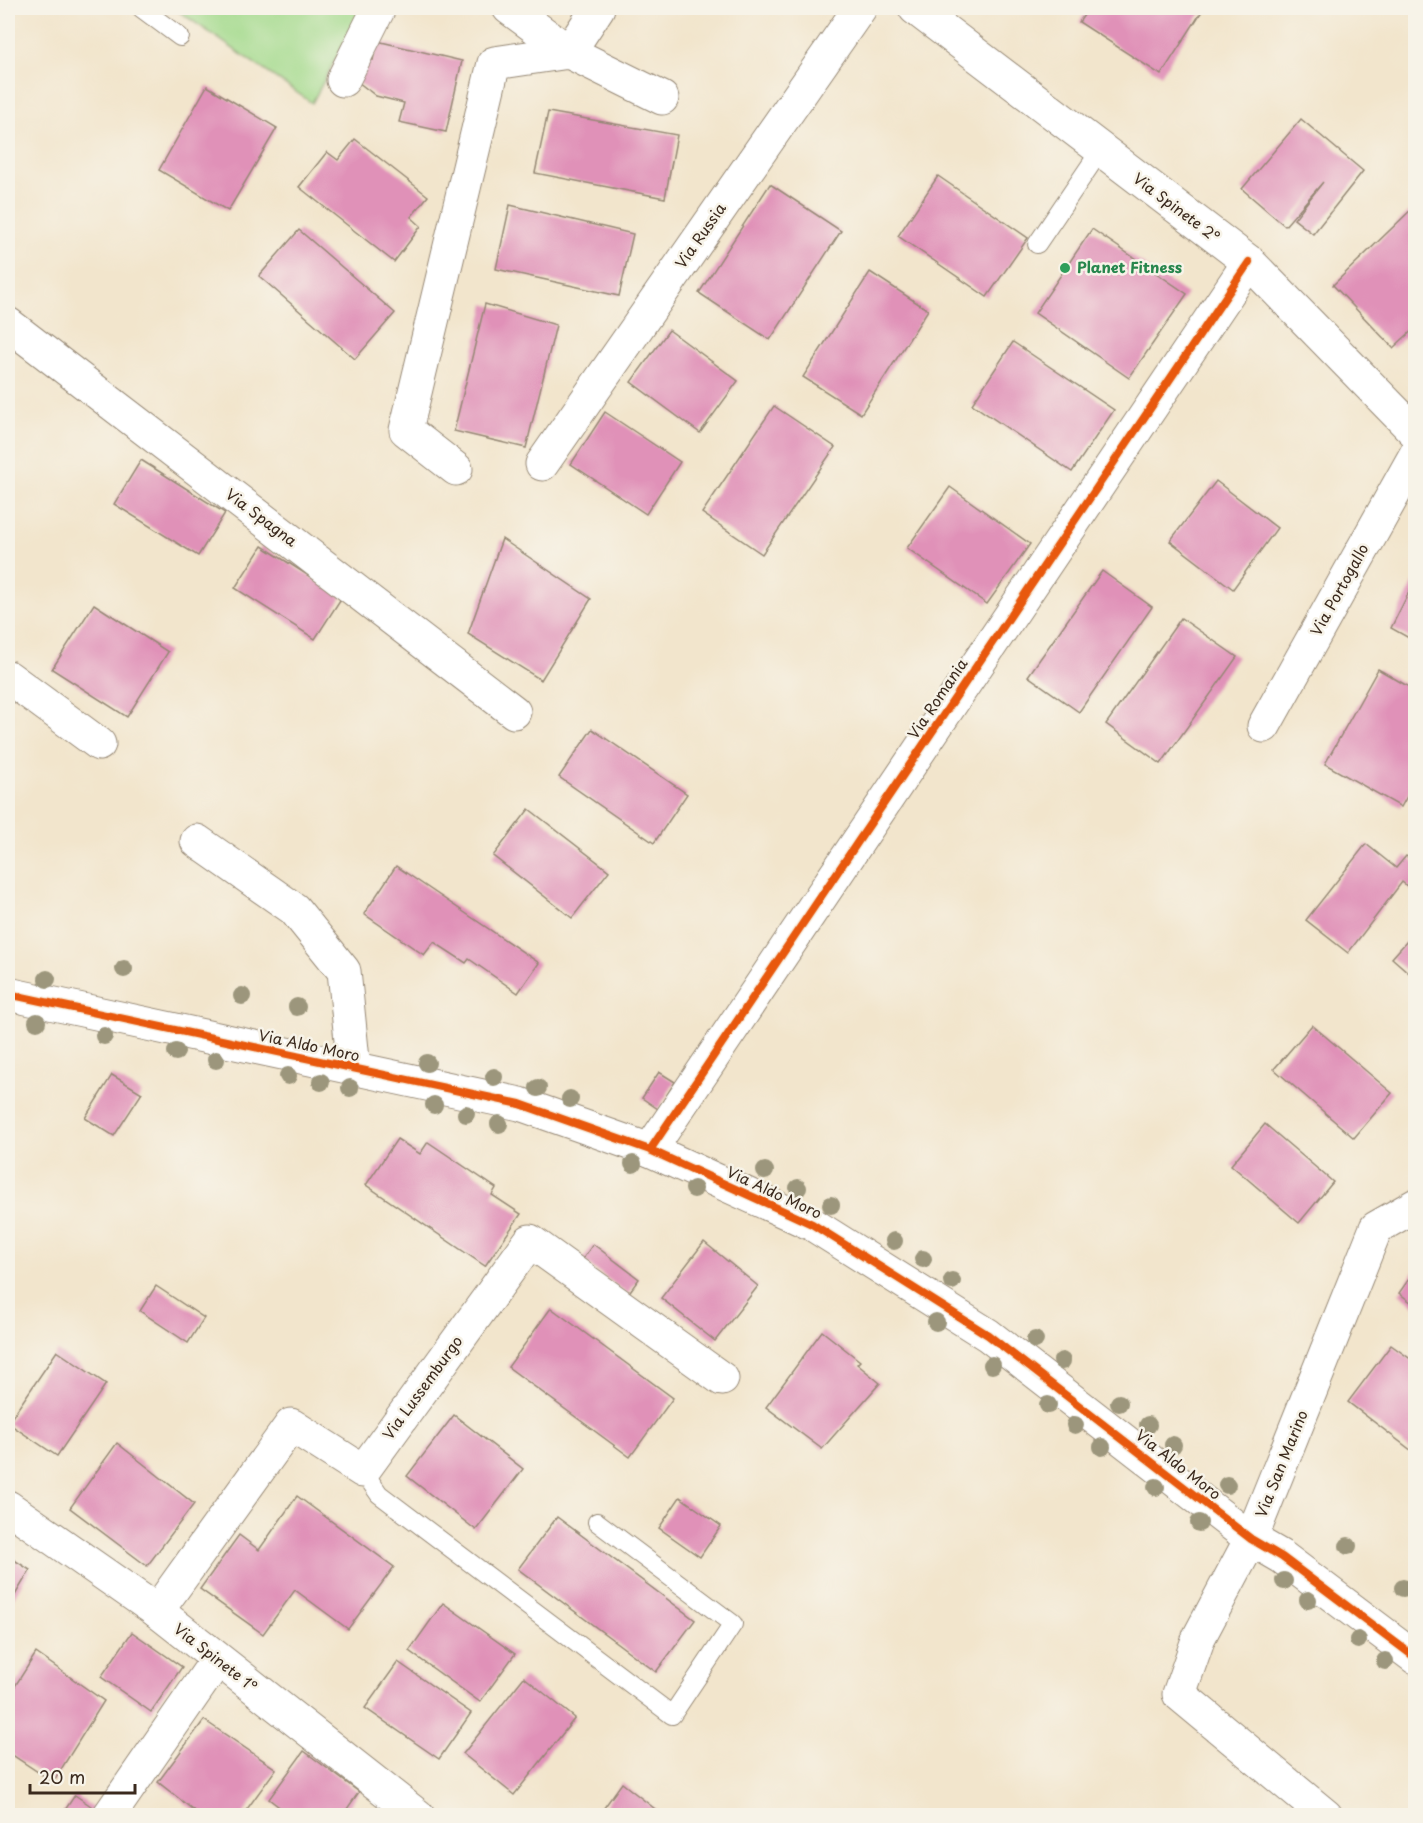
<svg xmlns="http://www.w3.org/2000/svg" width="1423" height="1823" font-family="'Playpen Sans',sans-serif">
<rect width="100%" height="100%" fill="#f7f3e8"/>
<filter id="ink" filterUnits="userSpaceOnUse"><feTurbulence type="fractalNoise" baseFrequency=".0167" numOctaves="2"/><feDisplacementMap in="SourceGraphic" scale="12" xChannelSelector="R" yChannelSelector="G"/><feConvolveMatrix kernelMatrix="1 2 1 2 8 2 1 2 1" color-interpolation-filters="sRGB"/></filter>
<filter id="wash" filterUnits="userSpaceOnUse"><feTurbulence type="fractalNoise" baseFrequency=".008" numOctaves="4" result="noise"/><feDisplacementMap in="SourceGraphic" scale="24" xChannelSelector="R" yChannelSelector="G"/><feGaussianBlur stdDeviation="1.35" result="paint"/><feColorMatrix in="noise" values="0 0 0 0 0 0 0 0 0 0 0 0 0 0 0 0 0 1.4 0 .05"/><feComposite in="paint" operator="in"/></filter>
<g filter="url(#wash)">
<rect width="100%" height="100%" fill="#f2e5cc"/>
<!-- green -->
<polygon fill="#a3da8c" stroke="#6f8255" stroke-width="1.5" points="174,8 363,8 312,103"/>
<g id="blocks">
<!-- building -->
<g fill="#e091b8">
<polygon points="1089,8 1204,8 1161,75 1079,22"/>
<polygon points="377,41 462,61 446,132 399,122 404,103 376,96 358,82 363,58 373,60"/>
<polygon points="207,86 277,128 228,211 159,170"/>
<polygon points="548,112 677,135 665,198 535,173"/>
<polygon points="1301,119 1363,171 1313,234 1294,219 1323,182 1285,226 1242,189"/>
<polygon points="355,139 428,196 411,217 421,226 394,262 299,187 327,152 338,160"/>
<polygon points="938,176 1028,238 987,297 898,236"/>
<polygon points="770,184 841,231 770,340 699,293"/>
<polygon points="510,205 633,234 619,296 496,269"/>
<polygon points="1416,205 1416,327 1393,348 1333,285"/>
<polygon points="1092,229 1187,294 1129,378 1035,313"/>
<polygon points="299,230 395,313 355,359 259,276"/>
<polygon points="870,272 928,310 861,414 803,377"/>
<polygon points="485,304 556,325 526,448 454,431"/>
<polygon points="669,330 738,381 700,433 631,382"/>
<polygon points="1013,342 1114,410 1072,472 972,404"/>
<polygon points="774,406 835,447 762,554 702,513"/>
<polygon points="605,412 680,462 646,514 571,464"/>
<polygon points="141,460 225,513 198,556 114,504"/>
<polygon points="1216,481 1277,528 1233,589 1170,541"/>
<polygon points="950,487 1030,544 987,604 907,548"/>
<polygon points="502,539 591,599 541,680 468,634"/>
<polygon points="262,546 342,597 315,639 235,588"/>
<polygon points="1102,571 1152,607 1079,712 1028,676"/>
<polygon points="1416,578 1416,642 1391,628"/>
<polygon points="94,604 168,652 127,717 52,669"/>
<polygon points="1181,618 1237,657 1161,764 1106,724"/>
<polygon points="1378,669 1416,691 1416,780 1401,807 1325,764"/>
<polygon points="592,729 687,794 654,843 559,777"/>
<polygon points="529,809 609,871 572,918 493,856"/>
<polygon points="1366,844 1396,868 1406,856 1416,863 1416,893 1402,882 1348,953 1306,920"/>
<polygon points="396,866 539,963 518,993 469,959 466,963 434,942 424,955 364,914"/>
<polygon points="1416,931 1416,979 1392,958"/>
<polygon points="1312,1025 1392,1093 1354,1138 1274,1069"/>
<polygon points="659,1072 675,1082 658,1109 642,1098"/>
<polygon points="112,1075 142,1093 114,1136 85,1118"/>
<polygon points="1265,1124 1333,1182 1299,1223 1231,1165"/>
<polygon points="397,1139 420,1154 428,1142 496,1188 492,1195 521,1214 485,1266 366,1185"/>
<polygon points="704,1242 758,1286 715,1341 661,1298"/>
<polygon points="593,1244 639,1279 628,1294 582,1260"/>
<polygon points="1416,1269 1416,1306 1399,1293"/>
<polygon points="156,1286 204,1318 188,1343 140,1311"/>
<polygon points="551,1308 673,1398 630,1457 508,1367"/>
<polygon points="822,1331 860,1361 857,1364 880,1383 822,1449 766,1407"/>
<polygon points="1391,1345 1416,1363 1416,1454 1348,1402"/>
<polygon points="57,1351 106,1384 57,1456 8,1423"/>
<polygon points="454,1415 523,1469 476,1530 407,1476"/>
<polygon points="117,1443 194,1504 147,1566 70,1508"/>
<polygon points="297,1496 394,1567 348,1629 295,1590 263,1634 200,1589 239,1535 259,1550"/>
<polygon points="680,1497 721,1526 700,1557 659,1528"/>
<polygon points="557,1517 695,1620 656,1672 518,1569"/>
<polygon points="8,1556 30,1570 8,1607"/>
<polygon points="443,1603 515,1654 480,1702 409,1651"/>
<polygon points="132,1632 182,1667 151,1712 101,1677"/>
<polygon points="36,1653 104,1701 53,1782 8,1752 8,1697"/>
<polygon points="398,1662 471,1713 439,1759 365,1708"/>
<polygon points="524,1677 575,1718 514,1795 463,1754"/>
<polygon points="204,1720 276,1769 242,1816 201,1816 158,1782"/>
<polygon points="304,1751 359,1792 342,1816 291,1816 269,1799"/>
<polygon points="622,1783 664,1816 598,1816"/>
<polygon points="75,1795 98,1811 95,1816 61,1816"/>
</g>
</g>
</g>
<g filter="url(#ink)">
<use href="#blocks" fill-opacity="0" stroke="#968875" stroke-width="1.5"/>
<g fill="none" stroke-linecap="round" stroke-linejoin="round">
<defs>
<g id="lane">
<polyline points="141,8 180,37"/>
<polyline points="1037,244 1100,151"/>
<polyline points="363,1471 379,1494 672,1715 733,1624 597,1522"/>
</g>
<g id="street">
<polyline points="509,8 569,52 598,8"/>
<polyline points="915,8 1249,262 1416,433"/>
<polyline points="343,80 379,8"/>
<polyline points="8,324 514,712"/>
<polyline points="542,464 860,8"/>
<polyline points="456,469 406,430 494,63 569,52 662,98"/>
<polyline points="8,677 99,744"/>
<polyline points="1264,726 1416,454"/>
<polyline points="197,841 294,909 344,971 354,1070"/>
<polyline points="8,994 520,1104 650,1150 812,1224 988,1335 1251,1539 1282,1557 1416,1658"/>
<polyline points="650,1150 1249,262"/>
<polyline points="8,1507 157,1611 418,1816"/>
<polyline points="157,1611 291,1425 363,1471 530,1241 722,1379"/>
<polyline points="109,1816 217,1660"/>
<polyline points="1326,1816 1179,1694 1199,1637 1251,1539 1376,1228 1416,1205"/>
</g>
</defs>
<!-- lane casing -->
<use href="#lane" stroke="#968875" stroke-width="20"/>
<!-- street casing -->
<use href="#street" stroke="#968875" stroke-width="35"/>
<!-- lane -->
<use href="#lane" stroke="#fff" stroke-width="18"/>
<!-- street -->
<use href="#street" stroke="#fff" stroke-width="33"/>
<defs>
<g id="cycleway">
<polyline points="8,994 520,1104 650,1150 812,1224 988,1335 1251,1539 1282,1557 1416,1658"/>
<polyline points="650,1150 1249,262"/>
</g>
</defs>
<!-- cycleway casing -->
<use href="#cycleway" stroke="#f7f3e8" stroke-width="11"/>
<!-- cycleway -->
<use href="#cycleway" stroke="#e8590c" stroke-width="8"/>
</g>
<!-- trees -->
<g fill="#9c967c">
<circle cx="124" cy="969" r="9"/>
<circle cx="47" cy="979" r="9"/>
<circle cx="242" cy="996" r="9"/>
<circle cx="297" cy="1007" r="9"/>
<circle cx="37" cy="1022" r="9"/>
<circle cx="104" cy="1036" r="9"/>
<circle cx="176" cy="1052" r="9"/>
<circle cx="216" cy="1060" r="9"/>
<circle cx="427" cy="1063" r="9"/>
<circle cx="288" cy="1076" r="9"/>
<circle cx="494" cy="1077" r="9"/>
<circle cx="321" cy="1082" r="9"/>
<circle cx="350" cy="1088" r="9"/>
<circle cx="538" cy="1088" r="9"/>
<circle cx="570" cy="1099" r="9"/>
<circle cx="434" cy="1105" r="9"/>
<circle cx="466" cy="1114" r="9"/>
<circle cx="499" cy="1124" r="9"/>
<circle cx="633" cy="1164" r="9"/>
<circle cx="765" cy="1171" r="9"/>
<circle cx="798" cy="1188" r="9"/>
<circle cx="694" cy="1189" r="9"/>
<circle cx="831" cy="1205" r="9"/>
<circle cx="894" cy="1241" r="9"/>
<circle cx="923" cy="1259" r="9"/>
<circle cx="952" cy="1281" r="9"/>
<circle cx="936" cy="1322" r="9"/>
<circle cx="1035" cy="1340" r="9"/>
<circle cx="1062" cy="1361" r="9"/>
<circle cx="992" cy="1365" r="9"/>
<circle cx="1119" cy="1403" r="9"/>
<circle cx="1048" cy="1405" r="9"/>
<circle cx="1075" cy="1425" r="9"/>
<circle cx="1148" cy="1425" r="9"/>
<circle cx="1173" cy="1445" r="9"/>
<circle cx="1102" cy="1447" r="9"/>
<circle cx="1227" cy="1485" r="9"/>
<circle cx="1156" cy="1487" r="9"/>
<circle cx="1199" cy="1523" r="9"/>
<circle cx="1348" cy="1546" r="9"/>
<circle cx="1284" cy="1581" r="9"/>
<circle cx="1403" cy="1588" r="9"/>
<circle cx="1308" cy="1600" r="9"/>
<circle cx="1358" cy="1640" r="9"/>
<circle cx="1385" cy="1661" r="9"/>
</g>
</g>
<!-- markers -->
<circle fill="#2e9e5b" stroke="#f7f3e8" stroke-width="2" cx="1065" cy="268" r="6"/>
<g text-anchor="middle" stroke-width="5" stroke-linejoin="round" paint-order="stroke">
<!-- street labels -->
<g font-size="15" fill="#3b2a1e" stroke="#f7f3e8">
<text transform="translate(1176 208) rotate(37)" y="5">Via Spinete 2°</text>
<text transform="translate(701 236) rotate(-55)" y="5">Via Russia</text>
<text transform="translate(261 518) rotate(37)" y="5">Via Spagna</text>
<text transform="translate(1340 590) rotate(-61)" y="5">Via Portogallo</text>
<text transform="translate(938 699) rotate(-56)" y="5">Via Romania</text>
<text transform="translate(309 1046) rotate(12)" y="5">Via Aldo Moro</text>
<text transform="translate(774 1193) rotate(25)" y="5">Via Aldo Moro</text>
<text transform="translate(423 1388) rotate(-54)" y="5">Via Lussemburgo</text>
<text transform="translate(1282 1464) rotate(-68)" y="5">Via San Marino</text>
<text transform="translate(1178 1465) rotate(38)" y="5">Via Aldo Moro</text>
<text transform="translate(215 1658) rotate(38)" y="5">Via Spinete 1°</text>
</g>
<!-- leisure labels -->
<g font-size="15" font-weight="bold" fill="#27864d" stroke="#f7f3e8" text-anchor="start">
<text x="1077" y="273">Planet Fitness</text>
</g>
</g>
<!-- margin -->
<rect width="1423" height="1823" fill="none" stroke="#f7f3e8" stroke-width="30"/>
<!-- scale -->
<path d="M30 1784v9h105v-9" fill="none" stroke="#3b2a1e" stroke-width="3"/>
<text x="39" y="1784" font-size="18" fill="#3b2a1e" stroke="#f7f3e8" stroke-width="4.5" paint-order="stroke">20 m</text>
</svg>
